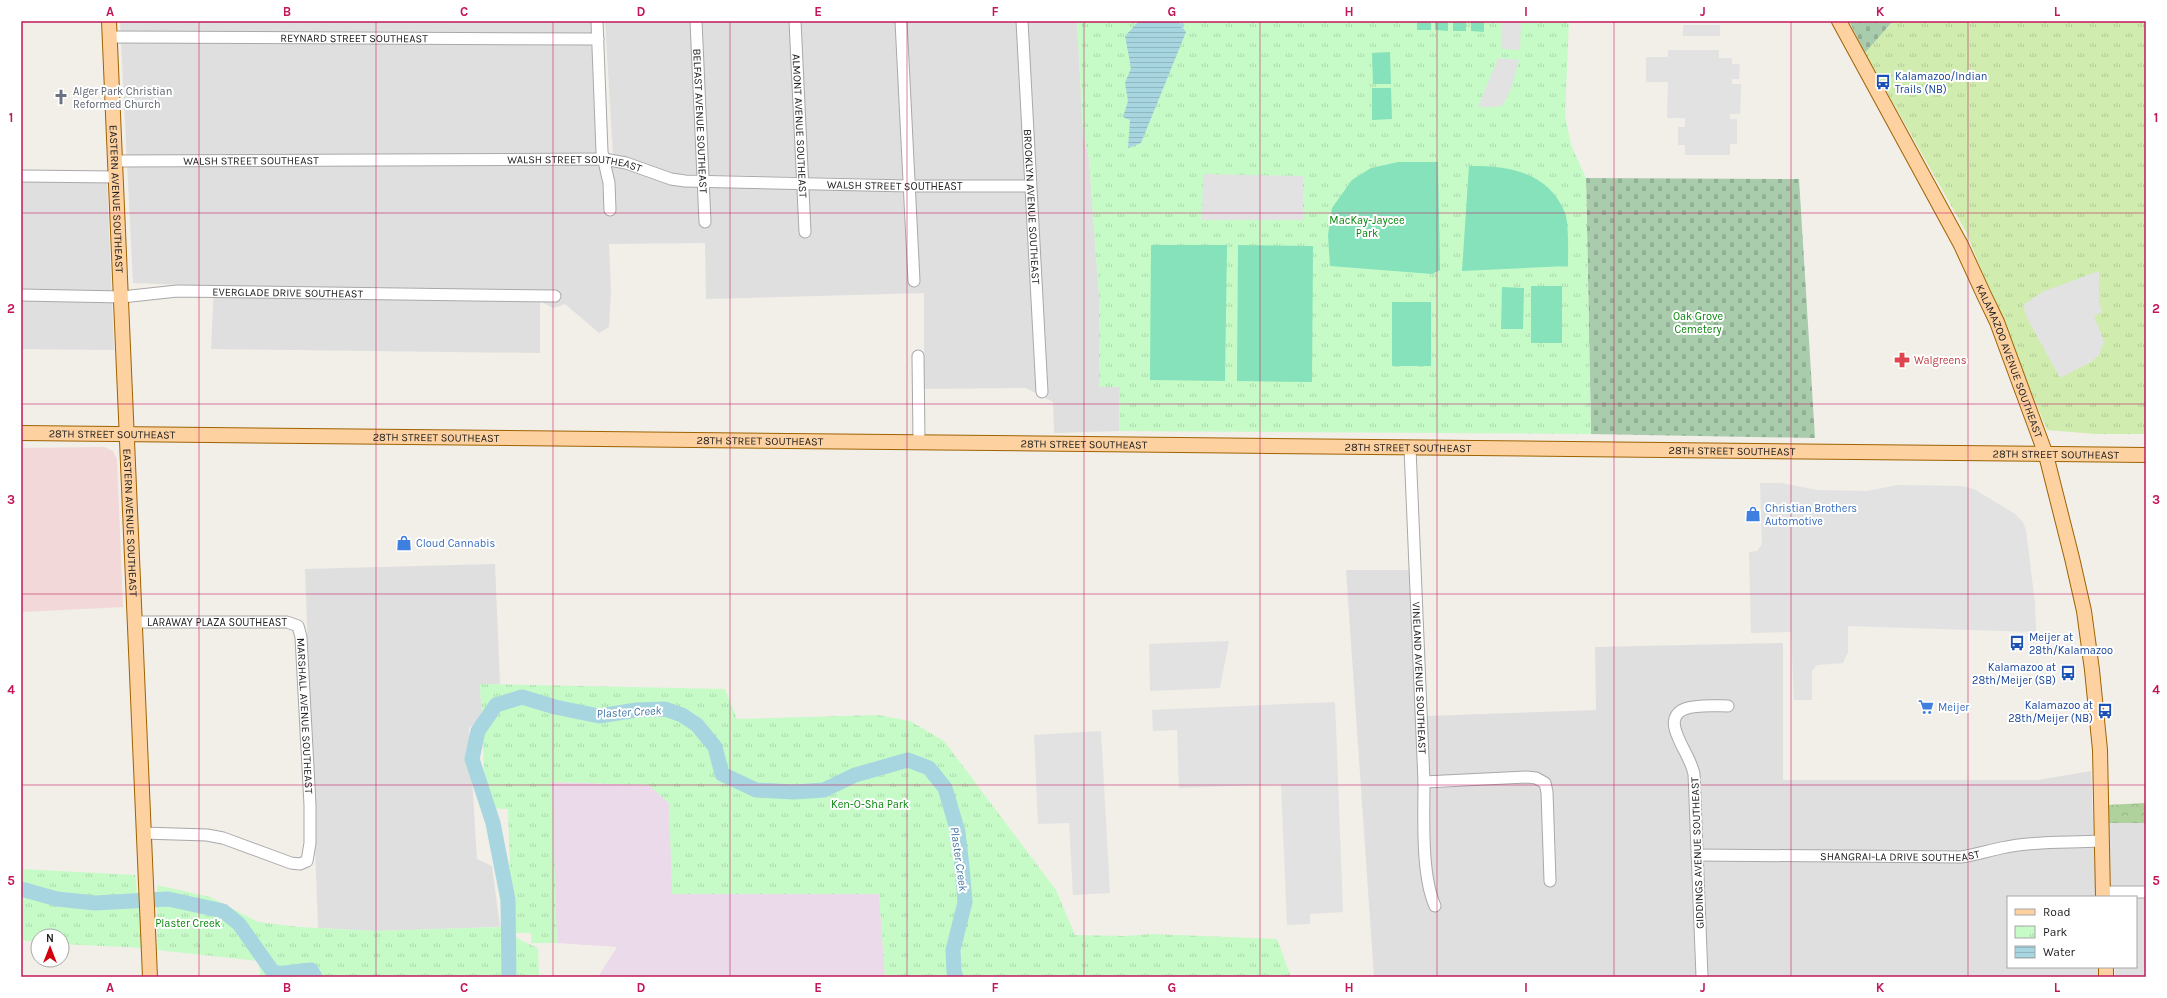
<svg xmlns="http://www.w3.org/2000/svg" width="2167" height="998" font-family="Karla,sans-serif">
<defs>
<pattern id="grass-tufts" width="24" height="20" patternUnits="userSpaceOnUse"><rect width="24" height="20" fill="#d0ecae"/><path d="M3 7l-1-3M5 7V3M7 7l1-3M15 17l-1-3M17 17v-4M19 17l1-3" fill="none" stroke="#b2ca95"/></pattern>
<pattern id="forest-crowns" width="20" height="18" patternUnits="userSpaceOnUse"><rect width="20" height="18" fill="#afd29c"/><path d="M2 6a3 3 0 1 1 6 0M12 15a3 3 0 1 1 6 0" fill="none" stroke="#96b486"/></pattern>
<pattern id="cemetery-stones" width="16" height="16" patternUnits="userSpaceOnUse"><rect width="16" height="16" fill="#a9ccac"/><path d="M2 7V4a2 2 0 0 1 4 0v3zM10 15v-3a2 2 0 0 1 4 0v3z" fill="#91af94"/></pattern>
<pattern id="park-tufts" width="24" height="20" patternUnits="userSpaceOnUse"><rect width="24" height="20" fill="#c6fbc8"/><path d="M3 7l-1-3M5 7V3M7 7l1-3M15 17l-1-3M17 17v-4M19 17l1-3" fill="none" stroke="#aad7ac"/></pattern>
<pattern id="water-rules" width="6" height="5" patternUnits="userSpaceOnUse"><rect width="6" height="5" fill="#a8d6e0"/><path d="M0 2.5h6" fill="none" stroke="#90b7c0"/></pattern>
</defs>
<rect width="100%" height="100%" fill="#f2eee8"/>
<!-- residential -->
<g fill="#e0dfdf">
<polygon points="120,21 591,21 598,142 598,167 625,167 729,187 1023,192 1022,182 681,174 659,172 636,160 613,155 605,21 1077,21 1083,131 1089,159 1099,296 1099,387 1120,387 1119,431 1054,433 1053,402 1026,388 924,389 924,293 706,299 705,243 609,244 611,291 609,327 599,333 565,304 553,308 540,301 540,353 211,349 214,286 133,283"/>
<polygon points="21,181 107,182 114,350 21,349"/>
<polygon points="495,564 500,684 480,684 482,717 469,728 477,859 492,866 500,927 375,931 318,928 305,569"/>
<polygon points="1346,570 1420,570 1427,716 1596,710 1595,647 1783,643 1783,780 2038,780 2091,771 2096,897 2008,897 2008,967 2099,967 2100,977 1374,977"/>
<polygon points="2108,823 2146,823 2146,977 2115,977 2115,967 2136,967 2136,897 2111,897"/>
</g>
<!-- commercial -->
<polygon fill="#f2d8d8" points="104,447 113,451 117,460 123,607 21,612 21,448"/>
<!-- industrial -->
<polygon fill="#ebdae9" points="551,782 649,785 669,803 673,894 879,894 885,977 598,977 617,947 557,943"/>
<!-- grass -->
<polygon fill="url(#grass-tufts)" points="1893,21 2146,21 2146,434 2096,434 2047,430 1966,232 1865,53"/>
<!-- forest -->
<polygon fill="url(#forest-crowns)" points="2146,803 2146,823 2108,823 2106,805"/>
<!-- cemetery -->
<g fill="url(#cemetery-stones)">
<polygon points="1849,21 1893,21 1865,53"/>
<polygon points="1586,178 1799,179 1815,438 1591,434"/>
</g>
<!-- park -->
<g fill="url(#park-tufts)">
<polygon points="1077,21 1569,21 1565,115 1571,145 1586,178 1591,434 1119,431 1120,387 1099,387 1099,296 1089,159 1083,131"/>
<polygon points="480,684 725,689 737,719 878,715 910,721 944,741 1056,890 1075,935 1126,936 1151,934 1277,939 1291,977 885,977 879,894 672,894 669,803 649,785 552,782 557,943 531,943 531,933 512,933 508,809 486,808"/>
<polygon points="21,869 135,875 143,948 62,944 62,936 38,936 38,942 21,940"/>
<polygon points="157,885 210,897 258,922 299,927 375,931 500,927 522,941 538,948 539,977 261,977 258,961 157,950"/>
</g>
<!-- pitch -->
<g fill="#85e2ba">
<rect x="1417" y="21" width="14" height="9"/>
<polygon points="1435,21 1448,21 1448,31 1435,30"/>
<rect x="1453" y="21" width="13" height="10"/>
<polygon points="1471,21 1484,21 1484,32 1471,31"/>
<polygon points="1390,52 1391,84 1373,84 1372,53"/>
<polygon points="1372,88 1391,88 1392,119 1372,120"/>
<polygon points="1398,162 1438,162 1440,270 1432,274 1330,266 1328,235 1332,208 1352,180 1371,168"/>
<path d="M 1469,166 C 1508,165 1549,172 1565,213 C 1569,224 1568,253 1568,266 L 1462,271 Z"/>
<polygon points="1151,245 1227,245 1225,381 1150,380"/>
<polygon points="1238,245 1313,246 1312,382 1237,381"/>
<rect x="1531" y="286" width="31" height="57"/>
<polygon points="1502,287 1524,288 1523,329 1501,329"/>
<rect x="1392" y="302" width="39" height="64"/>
</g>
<!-- parking -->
<g fill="#e2e2e2">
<polygon points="1502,21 1521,21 1520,50 1501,49"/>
<rect x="1683" y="25" width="37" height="11"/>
<polygon points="1668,50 1719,50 1719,58 1732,58 1732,64 1740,64 1739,79 1732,79 1732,84 1741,84 1740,114 1730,114 1730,119 1737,119 1737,144 1730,144 1730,155 1685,155 1685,145 1678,145 1678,127 1685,127 1685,118 1667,118 1668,82 1646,82 1646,57 1668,57"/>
<polygon points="1498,58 1519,60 1511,89 1503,105 1495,107 1478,107"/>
<polygon points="1203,174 1303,176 1303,220 1202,220"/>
<polygon points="2099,271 2099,302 2102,312 2094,316 2104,341 2099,355 2091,362 2060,378 2027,318 2023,305 2042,292"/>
<polygon points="1760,483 1781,483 1817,490 1867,491 1898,485 1962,486 1974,489 2015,514 2023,522 2026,531 2035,603 2036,632 1848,626 1848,652 1843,663 1817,665 1812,671 1812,700 1794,700 1791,632 1751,633 1749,552 1757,551 1762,544"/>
<polygon points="1229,641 1220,688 1150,691 1149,644"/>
<polygon points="1335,702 1343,912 1310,914 1310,924 1287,925 1281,784 1179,788 1177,730 1153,731 1152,710"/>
<polygon points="1101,731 1110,893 1073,895 1069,823 1038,824 1034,735"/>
</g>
<!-- water -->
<polygon fill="url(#water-rules)" points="1139,21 1178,21 1186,32 1141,143 1128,148 1130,120 1123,117 1128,101 1125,83 1131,68 1125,36"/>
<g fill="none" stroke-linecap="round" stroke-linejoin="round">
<!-- stream -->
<polyline stroke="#a8d6e0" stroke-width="2.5" points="1182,21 1182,27"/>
<!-- river -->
<g stroke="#a8d6e0" stroke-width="15">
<path d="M 21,889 L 57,899 L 95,903 L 168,899 L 223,911 L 239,924 L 273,972 C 285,976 298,970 311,970 L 315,977"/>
<polyline points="509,977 508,900 493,823 472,759 478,731 496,705 522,697 555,707 599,716 637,710 665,709 682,715 697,725 715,747 722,774 756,790 794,792 824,790 855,775 908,760 929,768 945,788 958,832 962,867 965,902 953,950 954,972 956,977"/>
</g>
<defs>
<g id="minor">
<polyline points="597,21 602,152 609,183 610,210"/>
<path id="s1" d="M 696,21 L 705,222"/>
<path id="s2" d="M 795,21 L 805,232"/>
<polyline points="901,21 914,281"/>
<path id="s3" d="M 1022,21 L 1042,392"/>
<path id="s4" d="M 110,37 L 598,39"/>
<path id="s5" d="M 116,161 L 604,159 L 626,163 L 671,179 L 685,181 L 909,186 L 1030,186"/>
<polyline points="21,176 116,177"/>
<path id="s6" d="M 21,295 L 122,297 L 177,291 L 555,296"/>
<polyline points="918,356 919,442"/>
<path id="s7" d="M 1410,448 L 1424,782 C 1424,818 1421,874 1435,906"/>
<path id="s8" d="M 135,622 L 287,622 L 298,626 L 301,637 L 310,805 L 310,843 L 307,861 L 300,864 L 291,863 L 223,838 L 207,835 L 143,833"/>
<polyline points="1424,782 1527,777 1536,778 1545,783 1547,792 1550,881"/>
<path id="s9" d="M 1697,855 L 1961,857 C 1975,855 1987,851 2001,848 C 2033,841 2068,843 2100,841"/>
<polyline points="2102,892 2146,892"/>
<path d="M 1702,977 L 1694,774 C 1691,760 1683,750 1678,737 C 1661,700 1707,706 1728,706"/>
</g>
<g id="major">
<path id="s10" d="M 109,21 L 150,977"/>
<path id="s11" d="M 1839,21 L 1961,245 L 1984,295 L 1997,322 L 2046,455 L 2072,558 L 2084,611 L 2092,670 L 2100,750 L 2103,897"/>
<path id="s12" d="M 21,433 L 2146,455"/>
<polyline points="2106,967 2106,977"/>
</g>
</defs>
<!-- minor casing -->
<use href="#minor" stroke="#a9a9a9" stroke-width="13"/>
<!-- major casing -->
<use href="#major" stroke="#9f6300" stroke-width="16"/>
<!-- minor -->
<use href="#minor" stroke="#fff" stroke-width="11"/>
<!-- major -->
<use href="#major" stroke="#fed1a1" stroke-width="14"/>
</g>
<!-- grid -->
<path fill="none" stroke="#c2185b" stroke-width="1" stroke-opacity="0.55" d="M 199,21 L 199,977M 376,21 L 376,977M 553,21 L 553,977M 730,21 L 730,977M 907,21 L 907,977M 1084,21 L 1084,977M 1260,21 L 1260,977M 1437,21 L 1437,977M 1614,21 L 1614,977M 1791,21 L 1791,977M 1968,21 L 1968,977M 21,213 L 2146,213M 21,404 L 2146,404M 21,594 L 2146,594M 21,785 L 2146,785"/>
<!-- icons -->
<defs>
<symbol id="bus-bare" viewBox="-9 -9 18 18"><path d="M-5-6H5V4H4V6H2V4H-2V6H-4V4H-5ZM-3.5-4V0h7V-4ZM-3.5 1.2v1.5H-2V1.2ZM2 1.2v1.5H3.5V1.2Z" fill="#1a4fb4" stroke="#fff" stroke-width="2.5" paint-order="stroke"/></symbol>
<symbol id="church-bare" viewBox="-9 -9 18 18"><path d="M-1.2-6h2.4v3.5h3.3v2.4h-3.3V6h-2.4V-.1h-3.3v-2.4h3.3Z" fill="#6b7280" stroke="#fff" stroke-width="2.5" paint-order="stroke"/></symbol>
<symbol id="pharmacy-bare" viewBox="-9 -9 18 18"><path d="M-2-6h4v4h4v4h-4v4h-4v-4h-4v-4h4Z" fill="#e0444e" stroke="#fff" stroke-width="2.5" paint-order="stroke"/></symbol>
<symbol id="shop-bare" viewBox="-9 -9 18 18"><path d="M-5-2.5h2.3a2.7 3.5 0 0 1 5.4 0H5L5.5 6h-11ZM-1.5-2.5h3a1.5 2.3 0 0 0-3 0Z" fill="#3f7fe0" stroke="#fff" stroke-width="2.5" paint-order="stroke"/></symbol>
<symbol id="supermarket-bare" viewBox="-9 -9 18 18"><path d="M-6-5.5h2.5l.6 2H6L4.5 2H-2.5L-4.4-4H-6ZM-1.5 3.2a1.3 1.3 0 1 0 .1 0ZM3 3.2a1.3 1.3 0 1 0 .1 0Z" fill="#3f7fe0" stroke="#fff" stroke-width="2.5" paint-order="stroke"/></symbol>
</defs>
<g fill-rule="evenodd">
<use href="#bus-bare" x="1872" y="71" width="22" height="22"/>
<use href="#church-bare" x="50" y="86" width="22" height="22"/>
<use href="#pharmacy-bare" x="1891" y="349" width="22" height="22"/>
<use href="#shop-bare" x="1742" y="503" width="22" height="22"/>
<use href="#shop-bare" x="393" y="532" width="22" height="22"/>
<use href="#bus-bare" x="2006" y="632" width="22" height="22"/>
<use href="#bus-bare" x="2057" y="662" width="22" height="22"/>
<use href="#supermarket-bare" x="1915" y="696" width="22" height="22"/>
<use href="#bus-bare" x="2094" y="700" width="22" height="22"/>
</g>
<g text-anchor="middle" stroke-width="4" stroke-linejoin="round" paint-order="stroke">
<!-- street labels -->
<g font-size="11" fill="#222" stroke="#fff">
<text dy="4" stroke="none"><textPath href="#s4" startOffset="244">REYNARD STREET SOUTHEAST</textPath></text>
<text dy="4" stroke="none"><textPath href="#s1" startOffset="100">BELFAST AVENUE SOUTHEAST</textPath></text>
<text dy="4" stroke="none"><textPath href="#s2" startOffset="105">ALMONT AVENUE SOUTHEAST</textPath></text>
<text dy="4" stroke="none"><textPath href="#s5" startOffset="135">WALSH STREET SOUTHEAST</textPath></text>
<text dy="4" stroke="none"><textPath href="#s5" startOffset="459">WALSH STREET SOUTHEAST</textPath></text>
<text dy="4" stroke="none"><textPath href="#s5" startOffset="782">WALSH STREET SOUTHEAST</textPath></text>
<text dy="4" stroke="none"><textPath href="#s10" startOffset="178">EASTERN AVENUE SOUTHEAST</textPath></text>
<text dy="4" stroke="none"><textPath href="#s3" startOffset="186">BROOKLYN AVENUE SOUTHEAST</textPath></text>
<text dy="4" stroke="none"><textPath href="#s6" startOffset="267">EVERGLADE DRIVE SOUTHEAST</textPath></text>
<text dy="4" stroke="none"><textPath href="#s11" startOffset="381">KALAMAZOO AVENUE SOUTHEAST</textPath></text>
<text dy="4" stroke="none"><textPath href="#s12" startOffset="91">28TH STREET SOUTHEAST</textPath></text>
<text dy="4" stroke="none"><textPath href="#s12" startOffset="415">28TH STREET SOUTHEAST</textPath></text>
<text dy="4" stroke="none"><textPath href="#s12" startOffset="739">28TH STREET SOUTHEAST</textPath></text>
<text dy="4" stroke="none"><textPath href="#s12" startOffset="1063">28TH STREET SOUTHEAST</textPath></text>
<text dy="4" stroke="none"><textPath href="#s12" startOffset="1387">28TH STREET SOUTHEAST</textPath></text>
<text dy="4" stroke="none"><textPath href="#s12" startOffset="1711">28TH STREET SOUTHEAST</textPath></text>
<text dy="4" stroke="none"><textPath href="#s12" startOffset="2035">28TH STREET SOUTHEAST</textPath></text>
<text dy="4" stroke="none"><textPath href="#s10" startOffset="502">EASTERN AVENUE SOUTHEAST</textPath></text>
<text dy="4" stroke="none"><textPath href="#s8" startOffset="82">LARAWAY PLAZA SOUTHEAST</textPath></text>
<text dy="4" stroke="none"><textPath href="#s7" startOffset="230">VINELAND AVENUE SOUTHEAST</textPath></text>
<text dy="4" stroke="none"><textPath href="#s8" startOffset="254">MARSHALL AVENUE SOUTHEAST</textPath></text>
<text transform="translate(1697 853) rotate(-92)" y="4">GIDDINGS AVENUE SOUTHEAST</text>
<text dy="4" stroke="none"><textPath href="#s9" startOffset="203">SHANGRAI-LA DRIVE SOUTHEAST</textPath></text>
</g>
<!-- transit labels -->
<g font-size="11" fill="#164399" stroke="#fff" text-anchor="start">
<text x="1895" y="80">Kalamazoo/Indian<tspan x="1895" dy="13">Trails (NB)</tspan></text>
<text x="2029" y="641">Meijer at<tspan x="2029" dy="13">28th/Kalamazoo</tspan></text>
<text x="2056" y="671" text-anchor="end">Kalamazoo at<tspan x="2056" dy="13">28th/Meijer (SB)</tspan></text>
<text x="2093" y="709" text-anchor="end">Kalamazoo at<tspan x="2093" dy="13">28th/Meijer (NB)</tspan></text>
</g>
<!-- worship labels -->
<g font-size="11" fill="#5b616d" stroke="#fff" text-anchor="start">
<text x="73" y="95">Alger Park Christian<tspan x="73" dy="13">Reformed Church</tspan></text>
</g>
<!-- park labels -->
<g font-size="11" fill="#09860d" stroke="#fff">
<text x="1367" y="224">MacKay-Jaycee<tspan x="1367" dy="13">Park</tspan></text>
<text x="1698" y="320">Oak Grove<tspan x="1698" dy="13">Cemetery</tspan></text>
<text x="870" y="808">Ken-O-Sha Park</text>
<text x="188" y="927">Plaster Creek</text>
</g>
<!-- health labels -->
<g font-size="11" fill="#be3a42" stroke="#fff" text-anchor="start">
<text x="1914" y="364">Walgreens</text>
</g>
<!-- shop labels -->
<g font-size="11" fill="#366cbe" stroke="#fff" text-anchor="start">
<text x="1765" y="512">Christian Brothers<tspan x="1765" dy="13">Automotive</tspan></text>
<text x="416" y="547">Cloud Cannabis</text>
<text x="1938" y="711">Meijer</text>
</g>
<!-- water labels -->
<g font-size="12" font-style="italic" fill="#4479a5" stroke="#fff">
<text transform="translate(629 712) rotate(-3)" y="4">Plaster Creek</text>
<text transform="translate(959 859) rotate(82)" y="4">Plaster Creek</text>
</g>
</g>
<!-- border -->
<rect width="2167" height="998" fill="none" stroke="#ffffff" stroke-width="44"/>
<!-- legend -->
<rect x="2007" y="896" width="130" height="72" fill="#ffffff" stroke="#a7a7a7"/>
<rect x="2015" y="909" width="20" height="6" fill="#fed1a1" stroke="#a7a7a7"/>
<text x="2043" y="916" font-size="12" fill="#222222">Road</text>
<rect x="2015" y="926" width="20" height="12" fill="url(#park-tufts)" stroke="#a7a7a7"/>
<text x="2043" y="936" font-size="12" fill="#222222">Park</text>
<rect x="2015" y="946" width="20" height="12" fill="url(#water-rules)" stroke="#a7a7a7"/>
<text x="2043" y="956" font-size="12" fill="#222222">Water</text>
<!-- north arrow -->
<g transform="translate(50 948)"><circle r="19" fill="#ffffff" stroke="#a7a7a7"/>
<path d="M0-3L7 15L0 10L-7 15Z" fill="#d3000b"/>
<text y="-6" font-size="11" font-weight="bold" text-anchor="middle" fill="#222222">N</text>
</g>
<rect x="22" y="22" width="2123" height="954" fill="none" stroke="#c2185b" stroke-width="1.5"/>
<g font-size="13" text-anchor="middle" font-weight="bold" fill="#c2185b">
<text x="110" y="16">A</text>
<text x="287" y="16">B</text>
<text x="464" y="16">C</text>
<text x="641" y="16">D</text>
<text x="818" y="16">E</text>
<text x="995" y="16">F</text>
<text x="1172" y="16">G</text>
<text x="1349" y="16">H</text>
<text x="1526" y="16">I</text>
<text x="1703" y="16">J</text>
<text x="1880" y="16">K</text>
<text x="2057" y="16">L</text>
<text x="11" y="122">1</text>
<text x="2156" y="122">1</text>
<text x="11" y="313">2</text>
<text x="2156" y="313">2</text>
<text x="11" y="504">3</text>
<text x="2156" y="504">3</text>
<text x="11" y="694">4</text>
<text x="2156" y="694">4</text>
<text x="11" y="885">5</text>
<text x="2156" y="885">5</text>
<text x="110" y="992">A</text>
<text x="287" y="992">B</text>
<text x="464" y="992">C</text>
<text x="641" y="992">D</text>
<text x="818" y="992">E</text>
<text x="995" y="992">F</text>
<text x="1172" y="992">G</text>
<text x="1349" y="992">H</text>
<text x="1526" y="992">I</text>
<text x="1703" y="992">J</text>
<text x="1880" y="992">K</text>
<text x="2057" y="992">L</text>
</g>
</svg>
